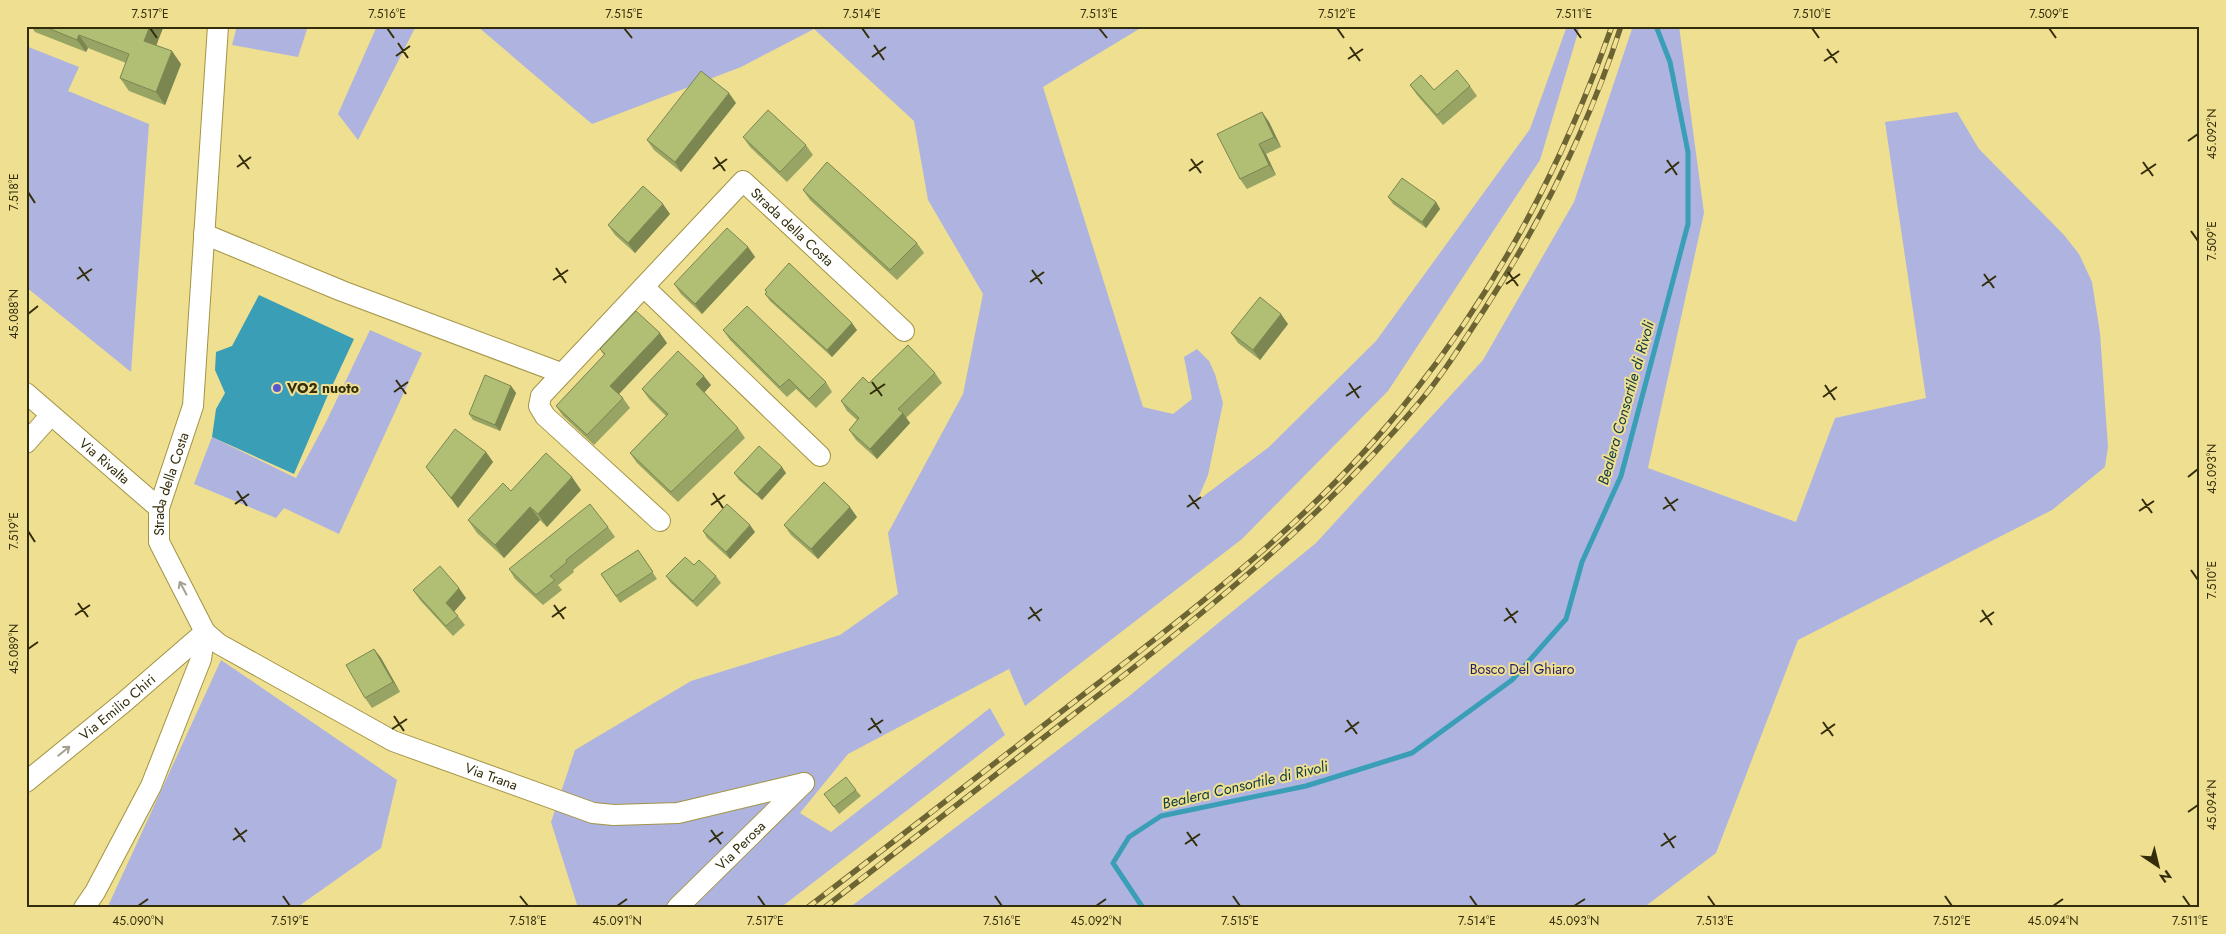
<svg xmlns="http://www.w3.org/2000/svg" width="2226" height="934" font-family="Jost,sans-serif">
<rect width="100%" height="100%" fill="#efdf90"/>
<!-- green -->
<g fill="#aeb4df">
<polygon points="237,26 308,26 298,57 232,45"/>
<polygon points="377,26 416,26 358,140 338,114"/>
<polygon points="477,26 1144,26 1043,87 1143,407 1173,414 1192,399 1184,357 1197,349 1209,361 1215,374 1223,403 1208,475 1197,501 1269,447 1376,341 1530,129 1567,26 1580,26 1540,160 1388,391 1242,539 1025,706 1009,669 848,754 800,813 831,832 990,708 1005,735 780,908 578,908 551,822 575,750 691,681 840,635 898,594 888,533 963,394 983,294 928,200 914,121 814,29 741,67 592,124"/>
<polygon points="1633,26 1679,26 1704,213 1648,468 1796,522 1835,418 1926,398 1885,122 1957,112 1979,149 2064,235 2079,254 2092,282 2100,333 2108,447 2105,467 2052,510 1798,640 1716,853 1643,908 849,908 1128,697 1316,543 1483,360 1574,202"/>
<polygon points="26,46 79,67 68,91 149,124 131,372 26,287"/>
<polygon points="370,330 422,353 339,534 284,508 276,518 194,484 212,437 296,478 326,422"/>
<polygon points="221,660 397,780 381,848 296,908 112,908 109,904"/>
</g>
<!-- water -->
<polygon fill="#3a9eb7" points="259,295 354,339 327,397 294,474 212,437 216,409 225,393 215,370 216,352 232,346"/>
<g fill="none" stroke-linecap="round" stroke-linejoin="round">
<!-- stream -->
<polyline stroke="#3a9eb7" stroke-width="5" points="1143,908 1113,863 1129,837 1161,816 1306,786 1412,753 1512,680 1566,619 1582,562 1621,476 1688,224 1688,152 1670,62 1656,26"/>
<defs>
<g id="minor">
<polyline points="204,234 342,291 561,373"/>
<polyline points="644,287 820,456"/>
<path id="s1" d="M 26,393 L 159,508"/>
<polyline points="26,443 51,415"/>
<path id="s2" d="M 660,521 L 545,416 L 539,406 L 541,396 L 743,181 L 904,331"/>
<path id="s3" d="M 205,632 L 219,644 L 393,741 L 593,813 L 614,815 L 678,813 L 804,783"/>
<path id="s4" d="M 26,782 L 123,703 L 205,632"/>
<path id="s5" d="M 84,908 L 95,892 L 151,786 L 201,659 L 205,632 L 159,542 L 159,508 L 193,406 L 218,26"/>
<path id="s6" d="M 677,908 L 804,783"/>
</g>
</defs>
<!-- minor casing -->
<use href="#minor" stroke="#a29345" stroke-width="22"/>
<!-- minor -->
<use href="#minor" stroke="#fff" stroke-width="20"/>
<defs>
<g id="rail">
<path d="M 807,908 C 901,836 995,763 1088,691 C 1203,603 1322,511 1412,395 C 1502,281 1563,163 1612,26"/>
<path d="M 824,908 C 907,843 991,779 1074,714 C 1196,620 1318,523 1417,405 C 1442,376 1463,342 1484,310 C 1542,220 1588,129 1621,26"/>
</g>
</defs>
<!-- rail casing -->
<use href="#rail" stroke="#6d6434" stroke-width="5.5"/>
<!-- rail -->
<use href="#rail" stroke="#efdf90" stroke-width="4" stroke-dasharray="11" stroke-linecap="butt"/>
</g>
<!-- wall -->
<g fill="#97a464">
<polygon points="31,26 162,26 163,28 156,45 181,64 165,105 129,91 120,78 126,63 88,48 86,52 35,32"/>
<polygon points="1410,85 1434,90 1470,86 1477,96 1443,125 1417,95"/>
<polygon points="736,103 681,172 654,150 647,140"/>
<polygon points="1262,112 1269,122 1281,147 1266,154 1276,175 1247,189 1240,179"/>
<polygon points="743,137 806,145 813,155 787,182 750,147"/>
<polygon points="803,190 917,243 924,253 897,280 810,200"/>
<polygon points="1388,197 1436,202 1440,209 1426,228 1393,204"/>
<polygon points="670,214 635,253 615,235 608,225"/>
<polygon points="748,247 755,257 702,314 681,294 674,284"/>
<polygon points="765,290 857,330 832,357 770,301 765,294 766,293"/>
<polygon points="1288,324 1260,360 1238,343 1231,333"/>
<polygon points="723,330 826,382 832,392 816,408 796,389 787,397 730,340"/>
<polygon points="667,343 619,394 623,398 630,408 594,445 563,416 556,406 604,355 600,349"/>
<polygon points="935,373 942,383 906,418 910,423 877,459 856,440 849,430 857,420 847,411 841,401 869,383"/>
<polygon points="711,385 704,392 738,428 745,438 678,502 637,463 630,453 666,416 649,399 642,389"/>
<polygon points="511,386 516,393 500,431 473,420 469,414"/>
<polygon points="486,452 493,462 458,508 426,467"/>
<polygon points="734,473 786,473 762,500 739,480"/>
<polygon points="581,490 547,527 540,520 504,558 477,533 468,520 511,491"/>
<polygon points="857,517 818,559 791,535 784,525"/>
<polygon points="608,527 615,537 573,570 574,572 558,585 562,590 543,605 515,579 509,569"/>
<polygon points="703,531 755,532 730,559 707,538"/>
<polygon points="638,550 657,579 620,603 601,574"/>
<polygon points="694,565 716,576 721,583 697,607 671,583 666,576"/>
<polygon points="413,590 466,598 454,611 465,625 453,636 420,600"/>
<polygon points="374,649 381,658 400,692 372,708 365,698"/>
<polygon points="856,790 861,796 839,814 824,794"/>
</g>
<!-- shaded-wall -->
<g fill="#7b8651">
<polygon points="150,26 162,26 163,28 153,54 144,41"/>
<polygon points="79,35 88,48 86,52 77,40"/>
<polygon points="172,51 181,64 165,105 156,92"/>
<polygon points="729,93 736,103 681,172 675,162"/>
<polygon points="1262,112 1269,122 1281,147 1274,137"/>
<polygon points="1259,144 1266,154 1276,175 1269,165"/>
<polygon points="1436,202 1440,209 1426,228 1422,222"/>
<polygon points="663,204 670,214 635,253 628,243"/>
<polygon points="748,247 755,257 702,314 695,304"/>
<polygon points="1281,314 1288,324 1260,360 1253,350"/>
<polygon points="852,323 857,330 832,357 827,350"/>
<polygon points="660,333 667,343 617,396 610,386"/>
<polygon points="704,376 711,385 703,394 696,384"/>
<polygon points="511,386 516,393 500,431 495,425"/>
<polygon points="903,413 910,423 877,459 870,449"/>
<polygon points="486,452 493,462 458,508 451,498"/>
<polygon points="782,467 786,473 762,500 757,494"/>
<polygon points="572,477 581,490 547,527 538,514"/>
<polygon points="530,507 540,520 504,558 495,545"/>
<polygon points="850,507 857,517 818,559 811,549"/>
<polygon points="750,525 755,532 730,559 726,552"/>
<polygon points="459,588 466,598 453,613 446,603"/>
<polygon points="374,649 381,658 400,692 393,682"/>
</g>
<!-- building -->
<g fill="#b0bf74" stroke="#7b8651">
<polygon points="43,26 150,26 144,41 172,51 156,92 120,78 129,54 79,35 77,40"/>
<polygon points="1457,70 1470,86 1437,115 1410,85 1421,75 1434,90"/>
<polygon points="701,71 729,93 675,162 647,140"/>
<polygon points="768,110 806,145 780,172 743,137"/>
<polygon points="1262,112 1274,137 1259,144 1269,165 1240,179 1217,134"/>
<polygon points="827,162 917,243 890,270 803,190"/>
<polygon points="1402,178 1436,202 1422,222 1388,197"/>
<polygon points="643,186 663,204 628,243 608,225"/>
<polygon points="727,228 748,247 695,304 674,284"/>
<polygon points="789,263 852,323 827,350 765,294 767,292 765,290"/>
<polygon points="1260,297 1281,314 1253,350 1231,333"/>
<polygon points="747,306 826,382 809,399 789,379 780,387 723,330"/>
<polygon points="636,311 660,333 610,386 623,398 587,435 556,406 605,354 600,349"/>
<polygon points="908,345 935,373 898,409 903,413 870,449 849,430 859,418 841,401 863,377 869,383"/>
<polygon points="678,351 704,376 696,384 738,428 671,492 630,453 668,414 642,389"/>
<polygon points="485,375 511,386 495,425 469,414"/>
<polygon points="455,429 486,452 451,498 426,467"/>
<polygon points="759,446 782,467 757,494 734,473"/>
<polygon points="546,453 572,477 538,514 530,507 495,545 468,520 503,483 511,491"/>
<polygon points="824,482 850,507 811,549 784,525"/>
<polygon points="590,504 608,527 566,560 567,562 550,576 555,580 536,595 509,569"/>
<polygon points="727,504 750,525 726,552 703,531"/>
<polygon points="638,550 653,572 616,596 601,574"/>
<polygon points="685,557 694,565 699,560 716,576 693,601 666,576"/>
<polygon points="440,566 459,588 446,603 458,616 446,626 413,590"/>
<polygon points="374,649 393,682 365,698 346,665"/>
<polygon points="846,777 856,790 834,807 824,794"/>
</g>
<!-- one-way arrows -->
<defs><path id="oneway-shaft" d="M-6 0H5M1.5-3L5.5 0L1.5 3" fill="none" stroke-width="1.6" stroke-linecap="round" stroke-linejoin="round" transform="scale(1.25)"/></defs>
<g stroke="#a3a091">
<use href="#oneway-shaft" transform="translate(183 588) rotate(-118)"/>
<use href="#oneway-shaft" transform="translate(64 751) rotate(-39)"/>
</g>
<!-- ticks -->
<path fill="none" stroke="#332d0b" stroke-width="2" d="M 150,28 L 157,38M 387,28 L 394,38M 624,28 L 632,38M 862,28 L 869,38M 1099,28 L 1107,38M 1337,28 L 1344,38M 1574,28 L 1581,38M 1812,28 L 1819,38M 2049,28 L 2056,38M 398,43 L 408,58M 874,45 L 884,60M 1350,47 L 1360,61M 1827,49 L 1837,63M 396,56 L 410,46M 872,57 L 886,47M 1348,59 L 1363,49M 1824,61 L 1839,51M 2188,141 L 2198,134M 239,155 L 249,169M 715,157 L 725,171M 1191,159 L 1201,173M 1667,160 L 1677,175M 2143,162 L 2153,176M 237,167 L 251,157M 713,169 L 727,159M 1189,171 L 1203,161M 1665,173 L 1679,162M 2141,174 L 2156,164M 28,192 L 35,203M 2191,231 L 2198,241M 79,267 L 89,281M 556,268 L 566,283M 1032,270 L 1042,284M 1508,272 L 1518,286M 1984,274 L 1994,288M 77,279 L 92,269M 553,280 L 568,270M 1030,282 L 1044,272M 1506,284 L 1520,274M 1982,286 L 1996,276M 28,314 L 38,306M 396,380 L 406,394M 872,382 L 882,396M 1349,383 L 1359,398M 1825,385 L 1835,400M 394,392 L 408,382M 870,394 L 885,384M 1346,396 L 1361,386M 1823,397 L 1837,387M 2188,477 L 2198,469M 237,491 L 247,506M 713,493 L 723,508M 1189,495 L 1199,509M 1665,497 L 1675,511M 2142,499 L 2152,513M 235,504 L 249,494M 711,505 L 725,495M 1187,507 L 1201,497M 1663,509 L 1678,499M 2139,511 L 2154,501M 28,531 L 35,542M 2191,570 L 2198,580M 78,603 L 88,617M 554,605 L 564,619M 1030,607 L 1040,621M 1506,608 L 1516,623M 1982,610 L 1992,625M 75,615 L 90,605M 552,617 L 566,607M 1028,619 L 1042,609M 1504,621 L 1518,611M 1980,622 L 1994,612M 28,649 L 38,642M 394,716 L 404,731M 871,718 L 881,733M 1347,720 L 1357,734M 1823,722 L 1833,736M 392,729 L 407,719M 868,730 L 883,720M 1345,732 L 1359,722M 1821,734 L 1835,724M 2188,812 L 2198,805M 235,828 L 245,842M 711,830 L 721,844M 1187,832 L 1197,846M 1664,833 L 1674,848M 233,840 L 247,830M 709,842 L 723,832M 1185,844 L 1200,834M 1661,846 L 1676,836M 283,896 L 290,906M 520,896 L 528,906M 758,896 L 765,906M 995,896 L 1002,906M 1233,896 L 1240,906M 1470,896 L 1477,906M 1708,896 L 1715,906M 1945,896 L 1952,906M 2183,896 L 2190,906M 138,906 L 148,899M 617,906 L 627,899M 1096,906 L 1106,899M 1574,906 L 1585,899M 2053,906 L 2063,899"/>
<!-- markers -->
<circle fill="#5859d0" stroke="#efdf90" stroke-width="2" cx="277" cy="388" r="5"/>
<g text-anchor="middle" stroke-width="4" stroke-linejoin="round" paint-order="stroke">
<!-- street labels -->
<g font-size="14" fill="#332d0b" stroke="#efdf90">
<text dy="5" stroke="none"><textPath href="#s2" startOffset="540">Strada della Costa</textPath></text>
<text dy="5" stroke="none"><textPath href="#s1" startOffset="104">Via Rivalta</textPath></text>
<text dy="5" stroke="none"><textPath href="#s5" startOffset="464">Strada della Costa</textPath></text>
<text dy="5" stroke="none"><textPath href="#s4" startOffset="118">Via Emilio Chiri</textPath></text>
<text dy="5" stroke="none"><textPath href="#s3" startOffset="322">Via Trana</textPath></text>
<text dy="5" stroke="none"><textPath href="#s6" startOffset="89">Via Perosa</textPath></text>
</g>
<!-- poi labels -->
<g font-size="14" font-weight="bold" fill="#332d0b" stroke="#efdf90" text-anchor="start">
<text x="287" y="393">VO2 nuoto</text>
</g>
<!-- park labels -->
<g font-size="14" fill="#221d6a" stroke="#efdf90">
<text x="1522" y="674">Bosco Del Ghiaro</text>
</g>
<!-- water labels -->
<g font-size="15" font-style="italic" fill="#0c3a45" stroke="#efdf90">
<text transform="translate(1626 403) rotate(-74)" y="5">Bealera Consortile di Rivoli</text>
<text transform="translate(1245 785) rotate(-13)" y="5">Bealera Consortile di Rivoli</text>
</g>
</g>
<!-- border -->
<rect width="2226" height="934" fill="none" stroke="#efdf90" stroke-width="55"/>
<!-- north arrow -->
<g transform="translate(2158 866) rotate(145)" stroke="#efdf90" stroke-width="4" paint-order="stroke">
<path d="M0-4L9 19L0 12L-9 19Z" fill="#332d0b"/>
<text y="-8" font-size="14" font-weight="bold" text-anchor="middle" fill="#332d0b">N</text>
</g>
<rect x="28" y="28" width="2170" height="878" fill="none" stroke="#332d0b" stroke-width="2"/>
<g font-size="12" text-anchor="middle" fill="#332d0b">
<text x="150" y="18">7.517°E</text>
<text x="387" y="18">7.516°E</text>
<text x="624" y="18">7.515°E</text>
<text x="862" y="18">7.514°E</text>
<text x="1099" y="18">7.513°E</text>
<text x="1337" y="18">7.512°E</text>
<text x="1574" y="18">7.511°E</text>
<text x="1812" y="18">7.510°E</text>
<text x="2049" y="18">7.509°E</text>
<text transform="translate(2212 134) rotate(-90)" y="4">45.092°N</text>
<text transform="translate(14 192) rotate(-90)" y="4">7.518°E</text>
<text transform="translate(2212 241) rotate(-90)" y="4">7.509°E</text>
<text transform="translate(14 314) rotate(-90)" y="4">45.088°N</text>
<text transform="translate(2212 469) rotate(-90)" y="4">45.093°N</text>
<text transform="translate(14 531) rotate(-90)" y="4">7.519°E</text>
<text transform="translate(2212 580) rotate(-90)" y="4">7.510°E</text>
<text transform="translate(14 649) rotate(-90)" y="4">45.089°N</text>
<text transform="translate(2212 805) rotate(-90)" y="4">45.094°N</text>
<text x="138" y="925">45.090°N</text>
<text x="290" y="925">7.519°E</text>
<text x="528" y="925">7.518°E</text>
<text x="617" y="925">45.091°N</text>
<text x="765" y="925">7.517°E</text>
<text x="1002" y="925">7.516°E</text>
<text x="1096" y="925">45.092°N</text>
<text x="1240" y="925">7.515°E</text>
<text x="1477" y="925">7.514°E</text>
<text x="1574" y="925">45.093°N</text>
<text x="1715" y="925">7.513°E</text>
<text x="1952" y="925">7.512°E</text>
<text x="2053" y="925">45.094°N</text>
<text x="2190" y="925">7.511°E</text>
</g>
</svg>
